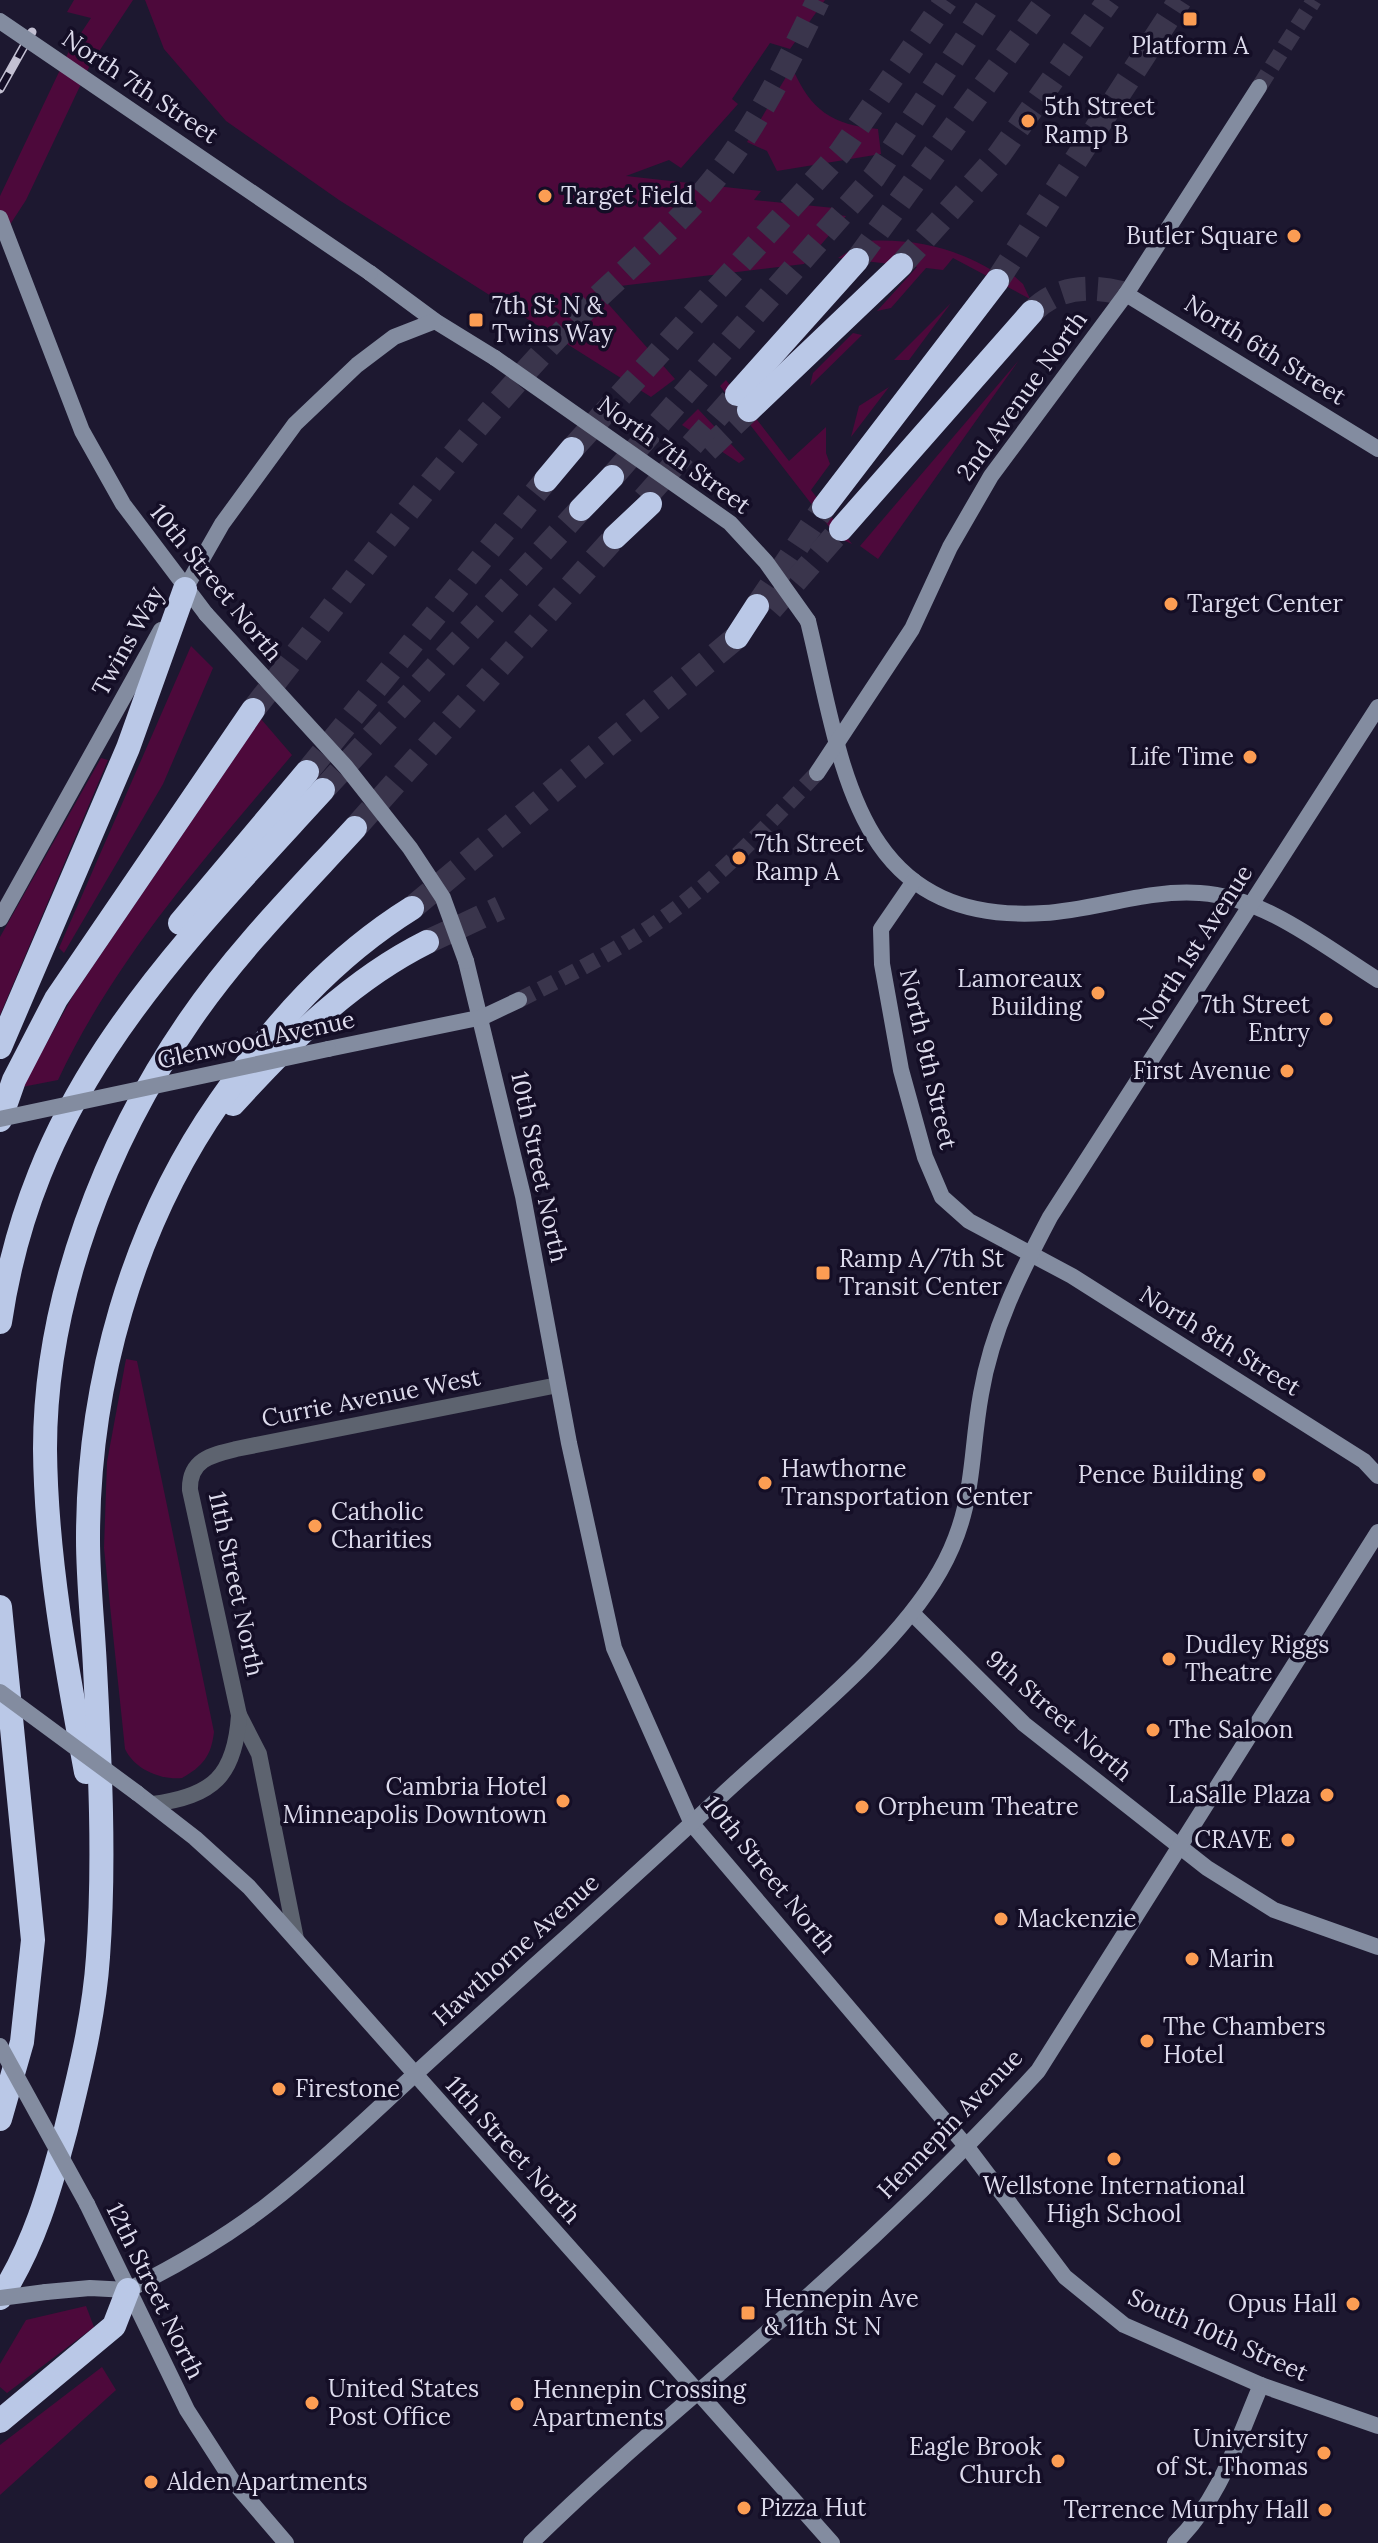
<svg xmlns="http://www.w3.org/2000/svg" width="1378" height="2543" font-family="Lora,serif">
<rect width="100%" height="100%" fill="#1d1830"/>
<!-- green -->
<g fill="#4d093b">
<polygon points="74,0 133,0 90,65 26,200 0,240 0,196 69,51 91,18 67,12"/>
<polygon points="145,0 825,0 790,49 770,43 732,99 738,104 681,168 669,160 626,176 761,191 754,200 834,208 830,214 846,216 804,264 595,289 675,379 651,397 339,200 226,121 164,49"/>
<path d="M 792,67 C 810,110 832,125 878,129 L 881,154 L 777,171 L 767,151 L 747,142 Z"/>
<path d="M 866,241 C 919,238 965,250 1008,281 L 1014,276 L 1023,284 L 1030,299 L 953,258 L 943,270 L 926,268 L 891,308 L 877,311 L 917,267 L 838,258 Z"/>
<polygon points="951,303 909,360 894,360"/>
<polygon points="853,333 862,335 810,386 813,373"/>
<polygon points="1019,360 878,559 860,546"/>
<polygon points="726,380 789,461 826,427 826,453 830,464 811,490 852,544 837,537 720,386"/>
<polygon points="889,387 851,437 859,406"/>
<polygon points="698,409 745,459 739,463 682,425"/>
<polygon points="191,646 213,668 163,784 64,953 59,948"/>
<path d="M 261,719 L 292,755 C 205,858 116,957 58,1080 L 22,1087 L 74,994 Z"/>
<polygon points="101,758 108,760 0,1015 0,937"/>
<path d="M 126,1359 L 137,1361 L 214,1732 C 211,1756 203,1766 182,1778 C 161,1780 135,1770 125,1749 L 104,1548 L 107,1462 Z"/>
<polygon points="86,2306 94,2327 7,2393 0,2387 0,2364 26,2320"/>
<polygon points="102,2367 116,2390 0,2495 0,2445"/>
</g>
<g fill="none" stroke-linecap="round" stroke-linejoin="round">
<!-- secondary-tunnel -->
<g stroke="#3a354c" stroke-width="16" stroke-dasharray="16 8" stroke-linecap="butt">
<polyline points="1259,87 1314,0"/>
<path d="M 519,1000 C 571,974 627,946 674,910 C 723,874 774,818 817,773"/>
</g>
<!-- highway-tunnel -->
<g stroke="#3a354c" stroke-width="24" stroke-dasharray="24 12" stroke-linecap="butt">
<polyline points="857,260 1047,0"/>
<polyline points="901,265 999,155 1109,0"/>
<polyline points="997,281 1180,0"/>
<path d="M 1032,312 C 1058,285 1093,285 1126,294"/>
<polyline points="572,449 840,153 946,0"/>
<polyline points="707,450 749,410"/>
<polyline points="612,477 874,177 992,0"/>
<polyline points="644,499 737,394"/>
<polyline points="757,606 824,507"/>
<polyline points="771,609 841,529"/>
<path d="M 253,710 C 349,587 442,461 548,347 C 599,292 659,245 707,188 C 754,132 787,65 818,0"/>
<polyline points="307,772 546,480"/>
<polyline points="323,790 581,509"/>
<polyline points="355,828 615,537"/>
<polyline points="412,908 737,637"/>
<polyline points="427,942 500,908"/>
</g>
<!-- street -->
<g stroke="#5d636f" stroke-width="16">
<polyline points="239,1715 259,1754 296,1939"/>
<path d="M 153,1804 C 213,1796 235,1776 239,1715 L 190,1490 C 189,1460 211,1455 236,1449 L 558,1385"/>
</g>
<!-- secondary -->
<g stroke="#838ca0" stroke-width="16">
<polyline points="0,218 82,431 123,504 206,614"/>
<polyline points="370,273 435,321 495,358"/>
<polyline points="1126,294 1378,449"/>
<polyline points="181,596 222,524 295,424 357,365 394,337 435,321"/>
<path d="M 808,621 C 843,764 853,925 1044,913 C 1095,910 1148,889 1200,893 C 1265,897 1325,947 1378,980"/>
<polyline points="817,773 912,629 950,547 991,476 1126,294 1259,87"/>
<polyline points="914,881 881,929 882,964 901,1070 925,1157 942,1197 969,1221 1072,1276 1364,1461 1378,1476"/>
<polyline points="0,919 161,630"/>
<polyline points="466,961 523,1196 569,1443 614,1648 692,1824 967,2147 1065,2277 1124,2325 1261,2385 1378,2426"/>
<polyline points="328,1049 483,1017 519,1000"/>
<polyline points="913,1614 1024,1724 1207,1868 1274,1910 1378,1947"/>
<polyline points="137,1793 195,1838 249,1887 832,2543"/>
<polyline points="87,2204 187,2410 232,2480 286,2543"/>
<path d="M 128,2290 C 176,2266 223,2239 266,2206 C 329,2157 388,2098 447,2045 C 538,1962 630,1881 720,1797 C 789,1732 894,1652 940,1571 C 976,1508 969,1460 981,1394 C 992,1329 1020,1274 1050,1217 L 1378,707"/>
<polyline points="46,2292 90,2288 128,2290"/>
<path d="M 531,2543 C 622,2453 722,2374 817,2288 C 894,2219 968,2147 1038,2071 L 1378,1532"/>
<path d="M 1175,2543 C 1220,2500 1237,2441 1261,2385"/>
</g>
<!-- highway -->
<g stroke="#bac8e7" stroke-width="24">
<polyline points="737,394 857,260"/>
<polyline points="749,410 901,265"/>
<polyline points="546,480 572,449"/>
<polyline points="824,507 997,281"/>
<polyline points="581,509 612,477"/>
<polyline points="841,529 1032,312"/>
<polyline points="615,537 650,504"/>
<polyline points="737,637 757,606"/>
<polyline points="180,923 307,772"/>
<polyline points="0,1047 128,748 185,589"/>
<path d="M 233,1104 C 290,1041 351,980 427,942"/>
<polyline points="0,1120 14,1080 56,999 253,710"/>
<path d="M 0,1322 C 34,1090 173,954 323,790"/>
<polyline points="0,1607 33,1940 22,2042 0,2119"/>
<path d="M 86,1772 C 66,1665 46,1557 45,1449 C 45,1298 106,1142 190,1020 C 237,951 299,889 355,828"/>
<path d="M 0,2298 C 34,2246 50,2189 66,2129 C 80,2072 94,2016 98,1957 C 105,1862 100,1763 95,1668 C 93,1625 88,1582 88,1539 C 88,1385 132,1227 220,1101 C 274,1024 332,958 412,908"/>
<polyline points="0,2421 114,2326 128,2290"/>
</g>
<defs>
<polyline id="rail" points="0,89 32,32"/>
</defs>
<!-- rail casing -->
<use href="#rail" stroke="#c3c0d2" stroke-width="9"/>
<!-- rail -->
<use href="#rail" stroke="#140e26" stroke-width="6" stroke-dasharray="18" stroke-linecap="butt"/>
<!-- secondary-bridge -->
<g stroke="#838ca0" stroke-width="16">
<polyline points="0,21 370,273"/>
<polyline points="495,358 730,523 766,562 808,621"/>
<polyline points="206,614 346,767 410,848 443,898 466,961"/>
<polyline points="0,1119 328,1049"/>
<polyline points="0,1692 137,1793"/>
<polyline points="0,2046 87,2204"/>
<polyline points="0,2298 46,2292"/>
</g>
</g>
<!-- markers -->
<g fill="#fc9d53" stroke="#140e26" stroke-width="3">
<rect x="1182" y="11" width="16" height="16" rx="4"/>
<circle cx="1028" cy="121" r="8"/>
<circle cx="545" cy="196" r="8"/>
<circle cx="1294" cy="236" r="8"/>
<rect x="468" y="312" width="16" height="16" rx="4"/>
<circle cx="1171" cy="604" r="8"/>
<circle cx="1250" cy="757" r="8"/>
<circle cx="739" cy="858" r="8"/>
<circle cx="1098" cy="993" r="8"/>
<circle cx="1326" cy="1019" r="8"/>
<circle cx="1287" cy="1071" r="8"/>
<rect x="815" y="1265" width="16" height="16" rx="4"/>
<circle cx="1259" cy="1475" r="8"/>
<circle cx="765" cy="1483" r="8"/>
<circle cx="315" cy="1526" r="8"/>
<circle cx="1169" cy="1659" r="8"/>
<circle cx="1153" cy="1730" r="8"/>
<circle cx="1327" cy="1795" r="8"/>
<circle cx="563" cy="1801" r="8"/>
<circle cx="862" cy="1807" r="8"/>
<circle cx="1288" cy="1840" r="8"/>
<circle cx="1001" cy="1919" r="8"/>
<circle cx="1192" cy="1959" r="8"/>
<circle cx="1147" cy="2041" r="8"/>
<circle cx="279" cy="2089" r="8"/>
<circle cx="1114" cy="2159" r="8"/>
<circle cx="1353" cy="2304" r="8"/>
<rect x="740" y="2305" width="16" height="16" rx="4"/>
<circle cx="312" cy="2403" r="8"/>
<circle cx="517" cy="2404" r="8"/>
<circle cx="1324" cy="2453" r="8"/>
<circle cx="1058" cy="2461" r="8"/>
<circle cx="151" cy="2482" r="8"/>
<circle cx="744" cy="2508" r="8"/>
<circle cx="1325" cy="2510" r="8"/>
</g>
<g text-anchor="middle" stroke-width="7" stroke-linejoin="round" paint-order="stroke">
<!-- poi labels -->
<g font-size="24" fill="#dddbec" stroke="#140e26" text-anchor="start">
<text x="1190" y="54" text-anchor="middle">Platform A</text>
<text x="1044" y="115">5th Street<tspan x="1044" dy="28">Ramp B</tspan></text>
<text x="561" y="204">Target Field</text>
<text x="1278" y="244" text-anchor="end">Butler Square</text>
<text x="492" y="314">7th St N &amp;<tspan x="492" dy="28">Twins Way</tspan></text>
<text x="1187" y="612">Target Center</text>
<text x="1234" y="765" text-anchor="end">Life Time</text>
<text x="755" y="852">7th Street<tspan x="755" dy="28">Ramp A</tspan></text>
<text x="1082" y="987" text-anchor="end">Lamoreaux<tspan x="1082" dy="28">Building</tspan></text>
<text x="1310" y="1013" text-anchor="end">7th Street<tspan x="1310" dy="28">Entry</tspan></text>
<text x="1271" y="1079" text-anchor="end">First Avenue</text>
<text x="839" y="1267">Ramp A/7th St<tspan x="839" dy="28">Transit Center</tspan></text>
<text x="781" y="1477">Hawthorne<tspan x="781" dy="28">Transportation Center</tspan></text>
<text x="1243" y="1483" text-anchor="end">Pence Building</text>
<text x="331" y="1520">Catholic<tspan x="331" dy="28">Charities</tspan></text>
<text x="1185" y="1653">Dudley Riggs<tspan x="1185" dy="28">Theatre</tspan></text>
<text x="1169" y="1738">The Saloon</text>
<text x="547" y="1795" text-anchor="end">Cambria Hotel<tspan x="547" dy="28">Minneapolis Downtown</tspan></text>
<text x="1311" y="1803" text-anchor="end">LaSalle Plaza</text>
<text x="878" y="1815">Orpheum Theatre</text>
<text x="1272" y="1848" text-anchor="end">CRAVE</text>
<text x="1017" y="1927">Mackenzie</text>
<text x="1208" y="1967">Marin</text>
<text x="1163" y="2035">The Chambers<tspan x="1163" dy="28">Hotel</tspan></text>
<text x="295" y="2097">Firestone</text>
<text x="1114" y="2194" text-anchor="middle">Wellstone International<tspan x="1114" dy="28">High School</tspan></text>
<text x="764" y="2307">Hennepin Ave<tspan x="764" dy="28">&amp; 11th St N</tspan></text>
<text x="1337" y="2312" text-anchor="end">Opus Hall</text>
<text x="328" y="2397">United States<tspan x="328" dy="28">Post Office</tspan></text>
<text x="533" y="2398">Hennepin Crossing<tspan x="533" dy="28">Apartments</tspan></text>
<text x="1308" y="2447" text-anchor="end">University<tspan x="1308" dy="28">of St. Thomas</tspan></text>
<text x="1042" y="2455" text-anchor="end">Eagle Brook<tspan x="1042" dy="28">Church</tspan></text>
<text x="167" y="2490">Alden Apartments</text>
<text x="760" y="2516">Pizza Hut</text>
<text x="1309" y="2518" text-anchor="end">Terrence Murphy Hall</text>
</g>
<!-- street labels -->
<g font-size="24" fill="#dddbec" stroke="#140e26">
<text transform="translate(140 87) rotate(34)" y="8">North 7th Street</text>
<text transform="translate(1265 350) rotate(32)" y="8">North 6th Street</text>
<text transform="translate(1022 396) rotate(-54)" y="8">2nd Avenue North</text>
<text transform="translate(674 455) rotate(36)" y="8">North 7th Street</text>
<text transform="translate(216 583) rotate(51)" y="8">10th Street North</text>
<text transform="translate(128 641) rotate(-61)" y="8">Twins Way</text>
<text transform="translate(1195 947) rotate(-57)" y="8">North 1st Avenue</text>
<text transform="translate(256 1040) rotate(-12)" y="8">Glenwood Avenue</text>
<text transform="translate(928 1059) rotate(77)" y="8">North 9th Street</text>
<text transform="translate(539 1167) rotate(78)" y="8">10th Street North</text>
<text transform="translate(1220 1341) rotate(32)" y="8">North 8th Street</text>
<text transform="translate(371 1398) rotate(-11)" y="8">Currie Avenue West</text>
<text transform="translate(236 1584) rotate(78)" y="8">11th Street North</text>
<text transform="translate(1059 1716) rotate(41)" y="8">9th Street North</text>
<text transform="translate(770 1875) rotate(51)" y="8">10th Street North</text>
<text transform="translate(516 1950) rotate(-42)" y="8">Hawthorne Avenue</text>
<text transform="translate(950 2124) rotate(-46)" y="8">Hennepin Avenue</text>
<text transform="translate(513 2150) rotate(48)" y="8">11th Street North</text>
<text transform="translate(155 2291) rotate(64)" y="8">12th Street North</text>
<text transform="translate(1218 2335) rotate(24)" y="8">South 10th Street</text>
</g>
</g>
</svg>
